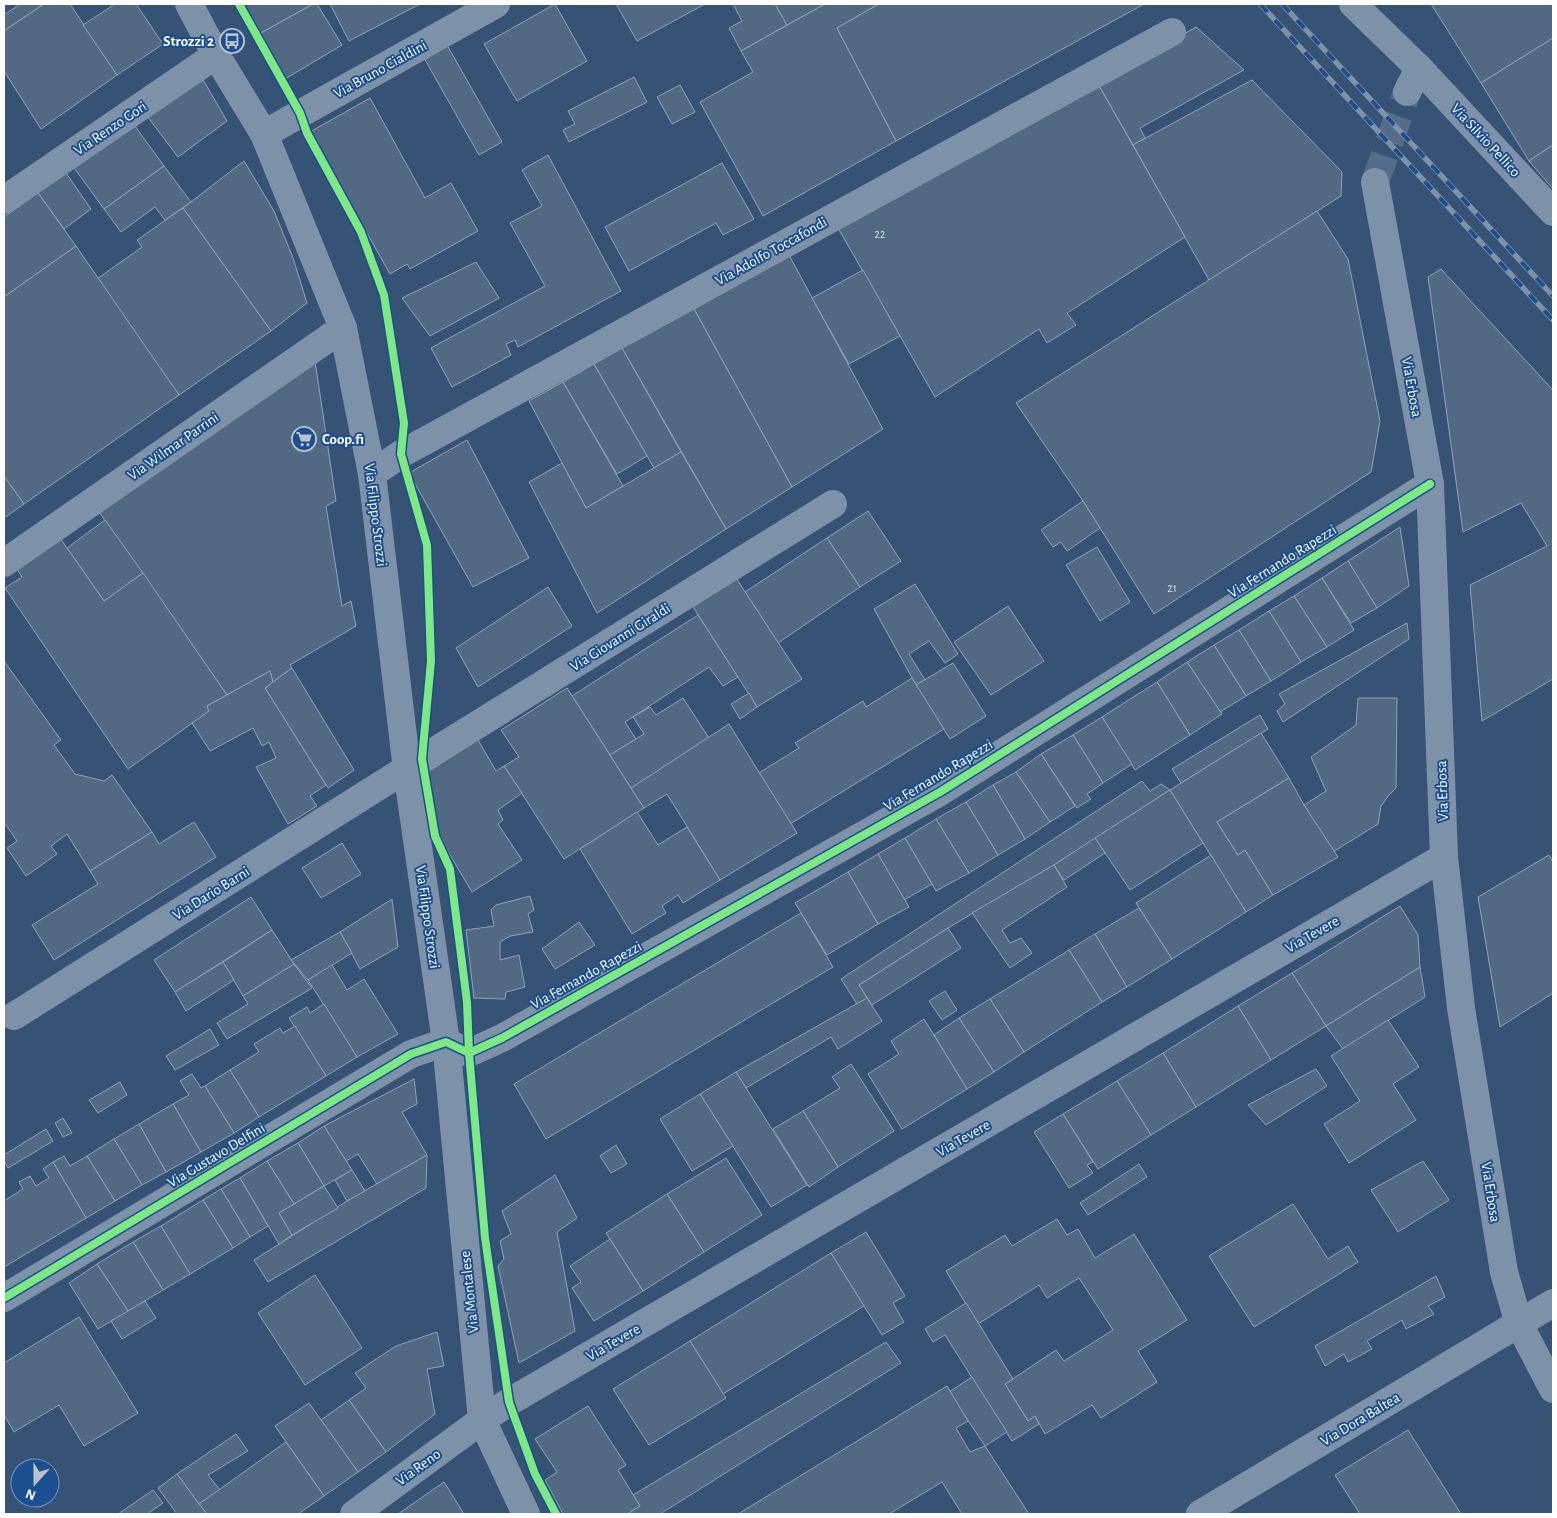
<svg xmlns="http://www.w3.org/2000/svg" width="1557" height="1518" font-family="'Alegreya Sans',sans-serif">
<rect width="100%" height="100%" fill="#365274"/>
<!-- building -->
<g fill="#526984" stroke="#92a2b6">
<polygon points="20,4 44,4 4,31 4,15"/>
<polygon points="44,4 70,4 117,75 41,129 4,71 4,31"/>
<polygon points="115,4 136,4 163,44 117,75 83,25"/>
<polygon points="244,4 313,4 261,33"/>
<polygon points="313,4 317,4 342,45 285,79 261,33"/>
<polygon points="330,4 420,4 349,41"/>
<polygon points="555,4 587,61 517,101 484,44"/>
<polygon points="616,4 705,4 637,41"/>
<polygon points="733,4 775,4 787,25 741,51 729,28 742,21"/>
<polygon points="775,4 825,4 787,25"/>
<polygon points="825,4 879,4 837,28 896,141 763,216 700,102 753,72 741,51"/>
<polygon points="879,4 1144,4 896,141 837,28"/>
<polygon points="1431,4 1553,4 1553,38 1481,83"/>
<polygon points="1196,27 1244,70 1140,128 1145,138 1133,145 1098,84"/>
<polygon points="1553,38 1553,145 1529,161 1481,83"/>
<polygon points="447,45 502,142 479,155 424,58"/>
<polygon points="634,77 647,102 569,142 563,130 575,124 568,111"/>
<polygon points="202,78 227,121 178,157 147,116"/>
<polygon points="1252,80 1342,172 1341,196 1209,280 1133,145"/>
<polygon points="1098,84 1185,237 1067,313 1076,325 1047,343 1039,329 935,397 838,228"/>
<polygon points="680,85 695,112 672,124 657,97"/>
<polygon points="370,98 425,198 451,183 478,231 410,269 407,264 390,274 310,132"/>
<polygon points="132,122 164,166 104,209 72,165"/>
<polygon points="1553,145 1553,189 1529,161"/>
<polygon points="548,155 621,291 518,347 515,340 506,344 511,355 452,387 431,348 545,286 510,223 542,206 522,170"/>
<polygon points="244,161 274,211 293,258 307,303 271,331 183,208"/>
<polygon points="722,163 754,219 723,235 716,223 629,271 605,227"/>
<polygon points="164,166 191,202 165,220 155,207 121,232 104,209"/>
<polygon points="66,173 91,209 64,229 38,193"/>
<polygon points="38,193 76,246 4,297 4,217"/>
<polygon points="183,208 271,331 179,395 97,279 142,247 137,240"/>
<polygon points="1317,211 1348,259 1380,421 1371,472 1154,614 1083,501 1016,403"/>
<polygon points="76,246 179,395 24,504 4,476 4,297"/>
<polygon points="789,255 883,429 792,487 694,309"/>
<polygon points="476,262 499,298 430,336 402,298"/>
<polygon points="1441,269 1553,390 1553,679 1482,721 1470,585 1547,546 1521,503 1463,532 1428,277"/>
<polygon points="863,270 900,336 849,364 812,298"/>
<polygon points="694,309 792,487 726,529 622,348"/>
<polygon points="622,348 681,452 654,468 594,364"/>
<polygon points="315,361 336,501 326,506 342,606 351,601 356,626 290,665 292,668 273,682 270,671 227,695 99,512"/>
<polygon points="594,364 647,456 617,474 563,382"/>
<polygon points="563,382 623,486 586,508 529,401"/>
<polygon points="467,440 529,558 473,587 409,473"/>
<polygon points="681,452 726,529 597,613 529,482 562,463 586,508"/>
<polygon points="4,476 24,504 4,518"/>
<polygon points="1083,501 1100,528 1067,551 1061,542 1053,547 1041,530"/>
<polygon points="868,511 901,561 860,587 827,538"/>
<polygon points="105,520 143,573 104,601 67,548"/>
<polygon points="1400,527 1409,586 1377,608 1348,561"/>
<polygon points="60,538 104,601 143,573 227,695 207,706 209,711 128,769 5,588 22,577 17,569"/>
<polygon points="827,538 860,587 778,643 745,592"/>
<polygon points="1097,547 1130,602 1100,621 1066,565"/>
<polygon points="1348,561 1377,608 1351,623 1322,578"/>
<polygon points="736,578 802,679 757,707 693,607"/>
<polygon points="1322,578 1354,630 1327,647 1294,596"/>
<polygon points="915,584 958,654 945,663 929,641 909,654 925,680 916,685 874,609"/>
<polygon points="548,587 572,626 478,687 456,648"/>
<polygon points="1294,596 1327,647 1301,662 1269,611"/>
<polygon points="1008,606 1044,661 991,695 954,642"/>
<polygon points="1269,611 1301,662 1271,681 1239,630"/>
<polygon points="698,615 738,677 723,686 709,667 625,722 636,739 610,755 572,696"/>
<polygon points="1407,623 1409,639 1283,722 1277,711 1285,704 1279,694"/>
<polygon points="1239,630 1271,681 1246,696 1214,645"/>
<polygon points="1214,645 1246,696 1220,712 1187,662"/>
<polygon points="4,661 61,740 54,745 75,774 104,781 112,775 152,832 90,871 67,834 51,846 57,854 26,876 7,848 17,841 4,822"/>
<polygon points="1187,662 1222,714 1190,735 1157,682"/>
<polygon points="953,663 986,716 950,739 916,685"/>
<polygon points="292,668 354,770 328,788 265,688"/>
<polygon points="270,671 273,682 265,688 326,785 310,796 317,806 288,824 256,767 276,758 269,742 262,746 253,728 210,751 192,723 209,711 207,706"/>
<polygon points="912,678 944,729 790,824 759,773 799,748 795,743 863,701 866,707"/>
<polygon points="1157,682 1190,735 1135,770 1102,717"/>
<polygon points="567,688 644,808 564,859 504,766 519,757 501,730"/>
<polygon points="749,693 757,707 740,719 731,704"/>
<polygon points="683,698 709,738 631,788 610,755 644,734 633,717 650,707 656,715"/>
<polygon points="1358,698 1397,698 1396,788 1389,795 1381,806 1378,824 1333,852 1304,805 1326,791 1311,757 1356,725"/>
<polygon points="1260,715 1268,729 1181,783 1172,769"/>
<polygon points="1102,717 1132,764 1103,783 1073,735"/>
<polygon points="729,724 797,833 720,880 667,794 644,808 631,788"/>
<polygon points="1261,733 1289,778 1217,822 1238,855 1245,850 1273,895 1246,912 1170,790"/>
<polygon points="1073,735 1103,783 1087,794 1091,799 1077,808 1041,754"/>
<polygon points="478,740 496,771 504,766 522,793 498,810 503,820 498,824 522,860 472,892 438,835 426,773"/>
<polygon points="1041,754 1075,806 1050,822 1016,772"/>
<polygon points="1016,772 1050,822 1025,839 993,785"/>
<polygon points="1289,778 1304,805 1338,857 1273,895 1245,850 1238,855 1217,822"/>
<polygon points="1142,781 1150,791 1161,784 1170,790 1054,865 948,928 859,985 867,998 857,1004 841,979"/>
<polygon points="993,785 1025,839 998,855 966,802"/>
<polygon points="1170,790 1203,843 1130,890 1095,838"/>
<polygon points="966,802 998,855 969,873 936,819"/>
<polygon points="637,812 658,845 687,827 720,880 683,903 678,895 662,906 666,913 632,934 580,849"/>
<polygon points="936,819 969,873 936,891 905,838"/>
<polygon points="194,822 216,857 54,960 32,925 98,884 90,871 152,832 159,844"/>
<polygon points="905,838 932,884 904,900 878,854"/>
<polygon points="1095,838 1105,853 1064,880 1054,865"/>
<polygon points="342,843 361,874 321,898 302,868"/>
<polygon points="878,854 909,907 878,924 848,872"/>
<polygon points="1211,855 1246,912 1172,959 1136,903"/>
<polygon points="1549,855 1553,862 1553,993 1500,1027 1478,897"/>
<polygon points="1054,865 1067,887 1002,930 1010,943 1021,938 1032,953 1010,968 972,913"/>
<polygon points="848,872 878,924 827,955 795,903"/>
<polygon points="530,896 534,910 528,914 533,932 510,936 500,942 500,960 519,955 525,987 506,992 505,999 474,998 466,930 494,926 491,910 496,905"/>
<polygon points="251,897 272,930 175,992 154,960"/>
<polygon points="392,899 398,947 360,969 340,932"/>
<polygon points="1400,906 1418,935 1420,967 1326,1026 1292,973"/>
<polygon points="1139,908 1172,959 1127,987 1095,934"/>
<polygon points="801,913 833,967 546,1139 514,1084"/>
<polygon points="579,922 595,945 555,969 542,949"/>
<polygon points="948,928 961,948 872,1005 859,985"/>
<polygon points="272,930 294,964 243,996 223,962"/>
<polygon points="340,932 352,953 308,980 291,960"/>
<polygon points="1095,934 1127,987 1102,1002 1069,950"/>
<polygon points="1069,950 1102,1002 1024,1052 990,999"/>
<polygon points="223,962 234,980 186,1011 175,992"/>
<polygon points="294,964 312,988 227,1039 217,1023 248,1004 243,996"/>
<polygon points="332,965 347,990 364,979 398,1034 357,1057 308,980"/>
<polygon points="1420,967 1425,997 1343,1049 1326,1026"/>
<polygon points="1292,973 1326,1026 1271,1060 1238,1006"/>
<polygon points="945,991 957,1010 942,1020 929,1001"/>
<polygon points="867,998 882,1021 838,1049 831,1037 746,1088 736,1072"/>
<polygon points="990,999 1024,1052 994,1072 959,1018"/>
<polygon points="324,1004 357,1057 326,1076 289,1018 307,1007 310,1013"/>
<polygon points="1238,1006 1271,1060 1196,1107 1163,1053"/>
<polygon points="959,1018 994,1072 967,1089 934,1035"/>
<polygon points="924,1019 967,1089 902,1129 868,1074 899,1054 891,1041"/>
<polygon points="1388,1020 1419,1067 1393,1084 1416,1120 1349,1163 1324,1124 1360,1101 1331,1056"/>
<polygon points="295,1026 326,1076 259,1117 230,1070 259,1052 254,1044 280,1028 283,1033"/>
<polygon points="210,1029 219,1045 175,1070 166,1056"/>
<polygon points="1163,1053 1196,1107 1151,1135 1117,1081"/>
<polygon points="851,1064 894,1131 838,1167 803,1111 840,1088 832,1077"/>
<polygon points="1316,1069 1327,1086 1266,1125 1248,1105"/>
<polygon points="230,1070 259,1117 234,1133 205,1086"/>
<polygon points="736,1072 807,1185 771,1207 700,1094"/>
<polygon points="192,1074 201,1088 205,1086 234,1133 201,1152 173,1104 189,1095 180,1081"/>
<polygon points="414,1079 417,1104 402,1112 427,1155 377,1184 358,1154 346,1161 324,1126"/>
<polygon points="1117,1081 1151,1135 1098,1169 1063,1114"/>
<polygon points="120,1082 127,1095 98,1113 89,1100"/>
<polygon points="700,1094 733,1146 692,1171 660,1119"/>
<polygon points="173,1104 201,1152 166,1172 139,1124"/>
<polygon points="803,1111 838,1167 809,1187 773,1129"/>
<polygon points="1063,1114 1093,1162 1087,1165 1093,1173 1069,1188 1034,1132"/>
<polygon points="63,1118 72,1133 63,1137 55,1123"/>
<polygon points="139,1124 166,1172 142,1185 114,1139"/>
<polygon points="324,1126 352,1170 324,1186 298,1143"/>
<polygon points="46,1129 53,1141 8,1168 4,1161 4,1155"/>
<polygon points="114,1139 142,1185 115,1201 87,1156"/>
<polygon points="298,1143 324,1186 294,1204 267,1161"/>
<polygon points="616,1145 627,1164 611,1173 600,1156"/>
<polygon points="427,1155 426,1188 268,1282 254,1260 347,1201"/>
<polygon points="64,1156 70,1166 87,1156 115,1201 86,1218 53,1162"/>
<polygon points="726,1158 762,1215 704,1252 667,1194"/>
<polygon points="267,1161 294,1204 279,1213 292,1235 279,1244 240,1178"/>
<polygon points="1423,1161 1449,1200 1398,1232 1371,1190"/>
<polygon points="53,1162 86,1218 4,1267 4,1201 23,1189 19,1182 30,1176 36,1186 49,1178 43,1169"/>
<polygon points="1139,1164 1147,1177 1088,1215 1080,1203"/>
<polygon points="352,1170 365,1191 347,1201 335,1180"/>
<polygon points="555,1175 577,1218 557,1232 575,1331 519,1363 498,1266 504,1259 500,1241 511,1234 502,1211"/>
<polygon points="240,1178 268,1226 250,1237 221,1189"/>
<polygon points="324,1186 338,1208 292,1235 279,1213"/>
<polygon points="221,1189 250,1237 233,1248 203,1200"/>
<polygon points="667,1194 704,1252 643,1291 606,1233"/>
<polygon points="203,1200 233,1248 190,1274 161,1226"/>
<polygon points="1293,1204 1328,1259 1348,1246 1358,1262 1254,1327 1209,1256"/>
<polygon points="1057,1219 1067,1235 1078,1229 1095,1258 1134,1234 1187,1320 1138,1351 1157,1382 1101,1418 1092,1405 1045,1434 1035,1416 1028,1421 1005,1384 1056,1350 1064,1361 1113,1330 1079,1278 1047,1298 1039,1285 978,1324 946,1271 1005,1235 1012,1246"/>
<polygon points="161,1226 190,1274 163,1290 133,1242"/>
<polygon points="866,1232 905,1296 893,1303 904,1322 882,1335 831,1253"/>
<polygon points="610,1239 643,1291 594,1321 572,1288 581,1282 570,1266"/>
<polygon points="133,1242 163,1290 128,1311 97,1264"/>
<polygon points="831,1253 864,1306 723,1394 690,1341"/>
<polygon points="97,1264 128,1311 98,1329 69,1283"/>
<polygon points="315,1275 362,1348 305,1385 258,1313"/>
<polygon points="1436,1276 1445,1297 1428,1306 1434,1314 1406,1329 1402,1320 1367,1341 1372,1349 1348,1362 1344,1354 1325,1366 1315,1346"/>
<polygon points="145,1301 156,1318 122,1339 111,1321"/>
<polygon points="966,1303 1013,1379 1005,1384 1028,1421 1035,1416 1039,1424 1012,1441 945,1335 933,1342 925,1329"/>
<polygon points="79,1317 138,1413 84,1446 59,1405 14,1432 4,1415 4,1363"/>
<polygon points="437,1332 444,1366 427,1369 435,1414 386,1452 349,1400 366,1388 355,1373 396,1346"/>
<polygon points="690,1341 726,1398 649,1445 613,1389"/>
<polygon points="886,1342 901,1363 660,1514 627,1514 640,1506 633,1495"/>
<polygon points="972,1377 1007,1432 985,1446 949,1392"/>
<polygon points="947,1386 968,1421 956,1428 970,1452 985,1446 1029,1514 962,1514 942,1482 889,1514 738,1514"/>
<polygon points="349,1400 386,1452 358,1472 321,1420"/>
<polygon points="309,1403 358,1472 324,1496 275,1426"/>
<polygon points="588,1406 626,1465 618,1470 640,1506 627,1514 563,1514 545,1480 557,1472 535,1439"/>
<polygon points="1408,1430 1461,1514 1360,1514 1335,1475"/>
<polygon points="236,1434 248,1451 208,1475 220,1490 199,1504 177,1474"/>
<polygon points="286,1442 324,1496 298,1514 207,1514 199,1504"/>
<polygon points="177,1474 199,1504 207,1514 177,1514 158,1488"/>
<polygon points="444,1482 464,1514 398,1514"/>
<polygon points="153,1490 163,1503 147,1514 118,1514"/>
</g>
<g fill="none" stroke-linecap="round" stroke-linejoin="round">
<!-- minor-tunnel -->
<polyline stroke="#546c89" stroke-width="28" stroke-dasharray="28 14" stroke-linecap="butt" points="1375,182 1407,92"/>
<!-- minor -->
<g stroke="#7d92a8" stroke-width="28">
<polyline points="189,4 216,55 264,134 343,328 372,474 407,770 446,1042 482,1420 526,1514"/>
<polyline points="1353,4 1419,68 1407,92"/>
<polyline points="1419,68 1553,212"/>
<polyline points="264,134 496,4"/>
<polyline points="1375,182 1430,484 1444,857 1461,1008 1504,1272 1519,1324 1553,1389"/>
<polyline points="4,200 216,55"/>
<polyline points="372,474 401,454 1172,32"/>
<polyline points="4,563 343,328"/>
<polyline points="14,1016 422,759 833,504"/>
<polyline points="4,1298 411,1054 446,1042 469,1053 502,1038 940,792 1430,484"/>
<polyline points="354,1514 482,1420 509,1402 1444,857"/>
<polyline points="1200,1514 1553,1303"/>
</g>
<defs>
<g id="rail">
<polyline points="1260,4 1553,320"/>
<polyline points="1282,4 1553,296"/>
</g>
</defs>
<!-- rail casing -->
<use href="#rail" stroke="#7e92a7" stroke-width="5.5"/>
<!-- rail -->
<use href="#rail" stroke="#1b4f8f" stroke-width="4" stroke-dasharray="11" stroke-linecap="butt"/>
<defs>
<g id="cycleway">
<polyline points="239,4 300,113 307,133 361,232 384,295 404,423 401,454 427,545 431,661 422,759 435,836 450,869 467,1002 469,1053 485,1238 509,1402 535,1474 556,1514"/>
<polyline points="4,1298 411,1054 446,1042 469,1053 502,1038 940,792 1430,484"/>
</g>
</defs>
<!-- cycleway casing -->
<use href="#cycleway" stroke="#1b4f8f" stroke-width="11"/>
<!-- cycleway -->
<use href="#cycleway" stroke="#7ce984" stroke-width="8"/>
</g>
<!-- icons -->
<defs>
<symbol id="bus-ring" viewBox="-11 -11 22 22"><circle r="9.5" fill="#1b4f8f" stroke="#b9c2ce" stroke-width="1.5"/><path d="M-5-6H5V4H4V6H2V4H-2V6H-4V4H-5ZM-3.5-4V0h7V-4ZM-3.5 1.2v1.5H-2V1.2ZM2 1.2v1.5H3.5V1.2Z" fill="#b9c2ce"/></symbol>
<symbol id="supermarket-ring" viewBox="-11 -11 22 22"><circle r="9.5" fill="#1b4f8f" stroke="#b9c2ce" stroke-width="1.5"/><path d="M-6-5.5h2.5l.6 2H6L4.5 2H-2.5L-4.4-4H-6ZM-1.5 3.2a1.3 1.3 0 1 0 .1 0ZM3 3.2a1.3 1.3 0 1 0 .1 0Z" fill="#b9c2ce"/></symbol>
</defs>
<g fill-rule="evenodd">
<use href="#bus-ring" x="218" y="27" width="28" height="28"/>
<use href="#supermarket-ring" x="290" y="425" width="28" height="28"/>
</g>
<g text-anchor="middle" stroke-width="4" stroke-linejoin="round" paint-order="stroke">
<!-- number labels -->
<g font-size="12" fill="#d4dae0">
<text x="880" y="238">22</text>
<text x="1172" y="592">21</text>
</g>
<!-- poi labels -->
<g font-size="15" font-weight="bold" fill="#fff" stroke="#1b4f8f" text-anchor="end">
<text x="214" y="46">Strozzi 2</text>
<text x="322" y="444" text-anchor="start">Coop.fi</text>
</g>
<!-- street labels -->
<g font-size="15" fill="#fff" stroke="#1b4f8f">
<text transform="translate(380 69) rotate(-29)" y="5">Via Bruno Cialdini</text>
<text transform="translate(110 128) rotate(-34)" y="5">Via Renzo Gori</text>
<text transform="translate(1486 140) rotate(47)" y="5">Via Silvio Pellico</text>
<text transform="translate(771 251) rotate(-29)" y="5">Via Adolfo Toccafondi</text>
<text transform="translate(1412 387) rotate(80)" y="5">Via Erbosa</text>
<text transform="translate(173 446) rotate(-35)" y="5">Via Wilmar Parrini</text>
<text transform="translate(376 515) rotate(83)" y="5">Via Filippo Strozzi</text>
<text transform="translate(1282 561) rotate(-32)" y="5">Via Fernando Rapezzi</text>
<text transform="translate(620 637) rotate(-32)" y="5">Via Giovanni Giraldi</text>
<text transform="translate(938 775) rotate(-31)" y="5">Via Fernando Rapezzi</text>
<text transform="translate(1442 791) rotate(-92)" y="5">Via Erbosa</text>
<text transform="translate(211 893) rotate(-32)" y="5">Via Dario Barni</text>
<text transform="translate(428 917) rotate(82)" y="5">Via Filippo Strozzi</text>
<text transform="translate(1312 934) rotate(-30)" y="5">Via Tevere</text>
<text transform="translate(586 975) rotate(-29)" y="5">Via Fernando Rapezzi</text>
<text transform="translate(963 1138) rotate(-30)" y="5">Via Tevere</text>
<text transform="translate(216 1155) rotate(-31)" y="5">Via Gustavo Delfini</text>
<text transform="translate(1491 1192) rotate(81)" y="5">Via Erbosa</text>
<text transform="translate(469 1292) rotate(-96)" y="5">Via Montalese</text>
<text transform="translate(613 1342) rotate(-30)" y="5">Via Tevere</text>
<text transform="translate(1360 1419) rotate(-31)" y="5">Via Dora Baltea</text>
<text transform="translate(418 1467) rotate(-36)" y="5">Via Reno</text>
</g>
</g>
<!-- border -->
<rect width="1557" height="1518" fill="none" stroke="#ffffff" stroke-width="10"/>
<!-- north arrow -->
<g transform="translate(35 1483) rotate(201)"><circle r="24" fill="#1b4f8f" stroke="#7695bc"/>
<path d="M0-4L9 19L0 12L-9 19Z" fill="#b9c2ce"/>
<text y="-8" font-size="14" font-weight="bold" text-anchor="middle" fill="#ffffff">N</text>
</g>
</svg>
